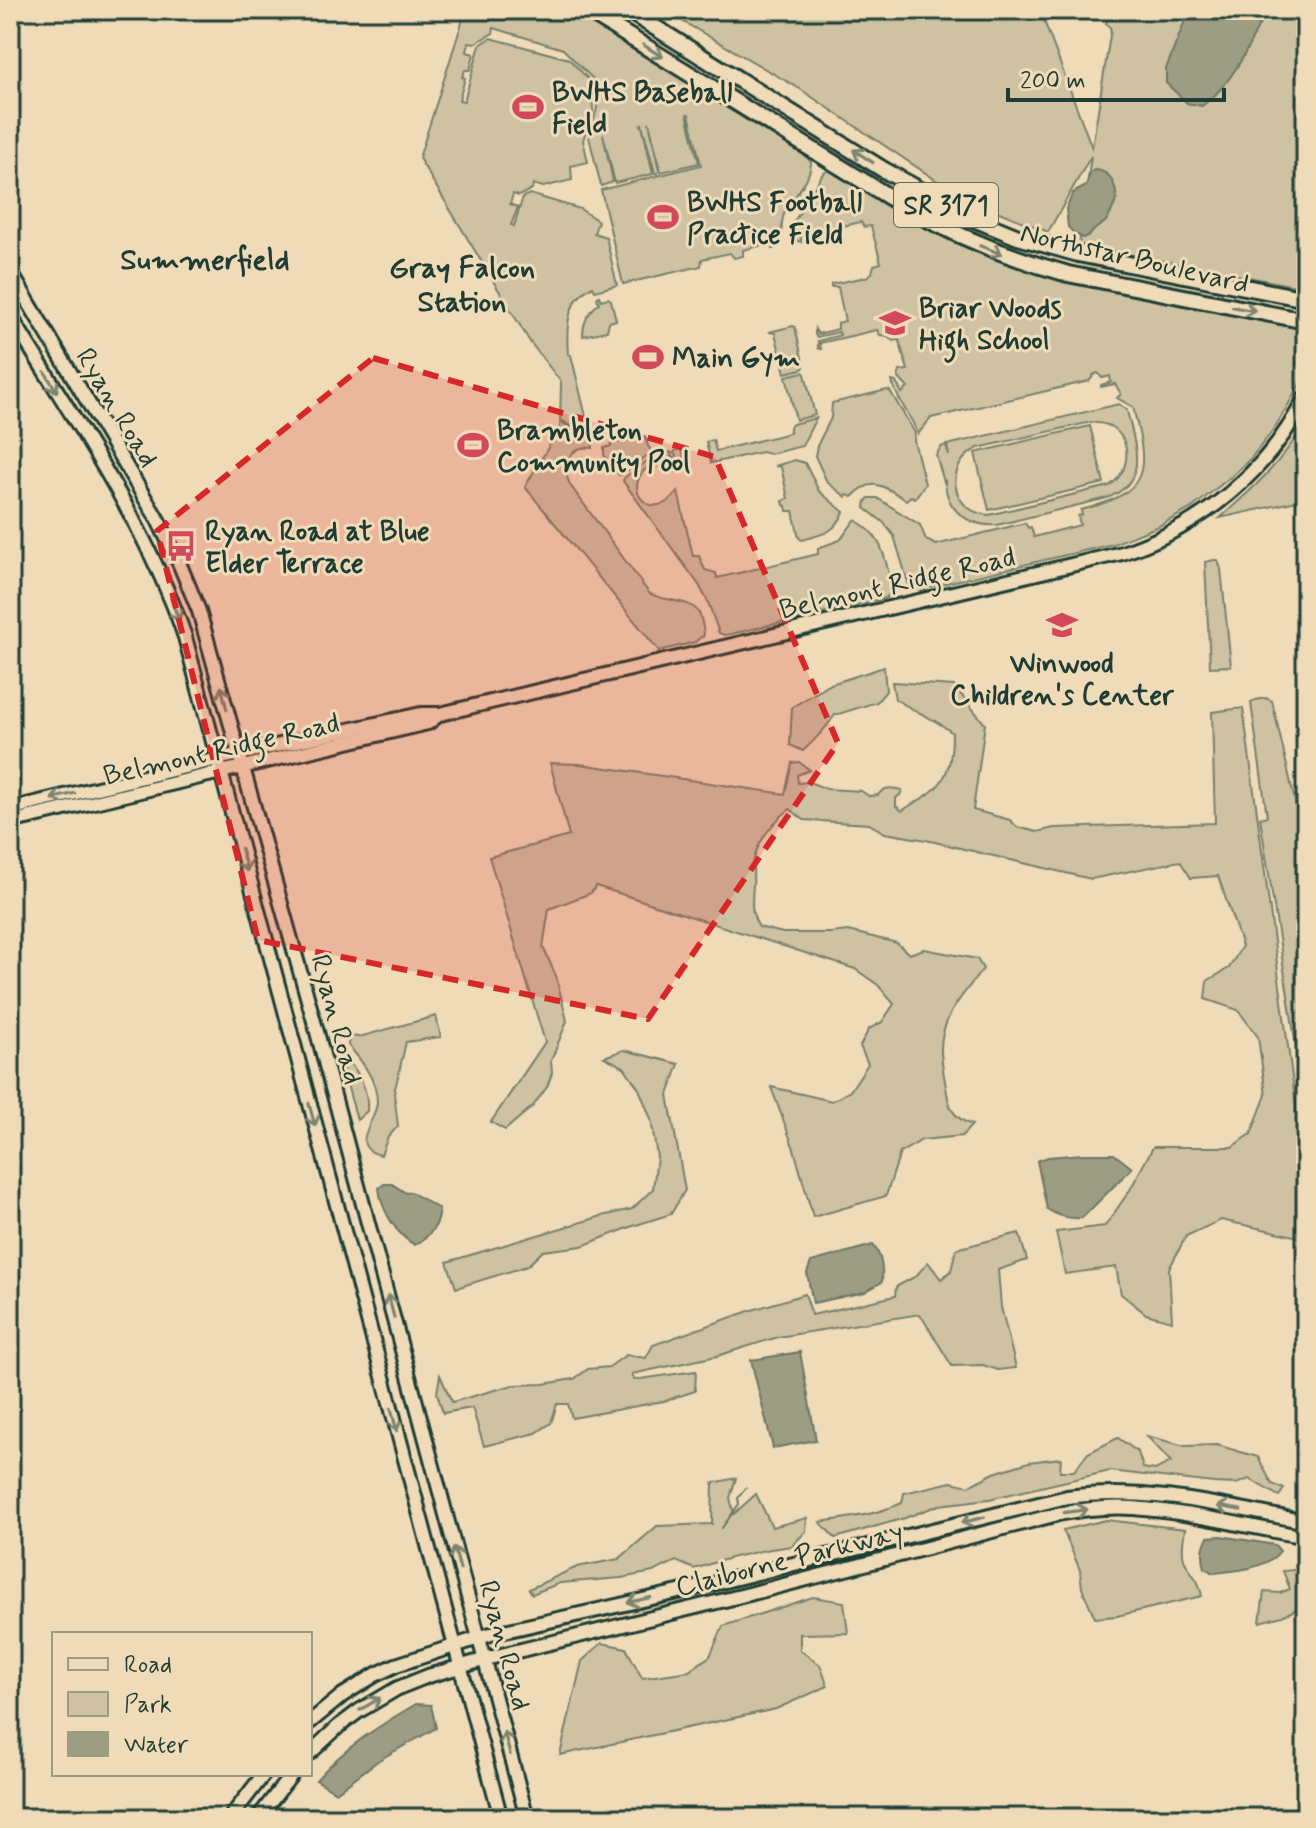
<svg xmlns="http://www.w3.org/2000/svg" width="1316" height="1828" font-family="Mynerve,sans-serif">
<rect width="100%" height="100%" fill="#f0dbb9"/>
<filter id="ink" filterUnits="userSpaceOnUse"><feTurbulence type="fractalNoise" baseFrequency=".0125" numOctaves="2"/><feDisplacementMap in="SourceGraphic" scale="16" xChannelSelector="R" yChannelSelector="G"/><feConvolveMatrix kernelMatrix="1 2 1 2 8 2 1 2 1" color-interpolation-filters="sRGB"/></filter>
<g filter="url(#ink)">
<!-- green -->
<g fill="#cec2a3" stroke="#76806c" stroke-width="2" fill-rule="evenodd">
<path d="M 466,10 L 577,10 L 668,67 L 697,90 L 804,155 L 811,162 C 811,181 792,197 784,214 C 780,225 783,236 779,246 L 773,249 L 771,243 L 743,250 L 743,256 L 734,258 L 730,253 L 702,259 L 701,266 L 623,284 L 601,190 L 701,165 L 689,114 L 687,114 L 699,163 L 661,172 L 649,122 L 659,171 L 657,174 L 655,173 L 642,124 L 640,125 L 642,125 L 653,174 L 615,183 L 603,134 L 613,182 L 601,186 L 589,137 L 597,108 L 595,81 L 563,49 L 494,28 L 493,33 L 475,43 L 469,42 L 467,52 L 474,54 L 470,70 L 465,70 L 462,77 L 465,78 L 459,100 L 464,101 L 480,45 L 491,38 L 569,59 L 592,83 L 593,112 L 583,140 L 588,162 L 571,166 L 572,180 L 543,187 L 533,184 L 532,189 L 519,196 L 513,194 L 510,204 L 518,207 L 511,225 L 514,226 L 523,197 L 530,194 L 580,209 L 598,221 L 594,233 L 606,237 L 617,285 L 595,291 L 593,286 C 566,300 566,328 568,354 L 571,355 L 589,429 L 576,430 L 563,421 L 562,422 L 576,433 L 590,431 L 593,448 C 570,444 561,465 570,485 L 649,593 C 663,602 692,599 699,613 C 702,619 703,628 704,634 L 703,637 L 701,637 L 695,642 L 659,651 L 525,487 L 560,427 L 561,382 L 530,342 L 419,158 Z"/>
<polygon points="663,10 1040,10 1092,148 1111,29 1106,23 1108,18 1112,17 1113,10 1306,10 1306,288 1079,245 1091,156 1048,232 960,196 800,89"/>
<path d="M 828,170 L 833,170 L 913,217 L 1175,304 L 1306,330 L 1306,367 L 1298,388 L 1274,429 L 1251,458 L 1233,475 L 1192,508 L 1159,526 L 1113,544 L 921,589 L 912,587 L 910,589 L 894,536 L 883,522 L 865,508 L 866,501 L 869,498 L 877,498 L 920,525 L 926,540 L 936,545 L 1025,523 L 1028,528 L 1031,527 L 1034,537 L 1080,525 L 1078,516 L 1082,515 L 1081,510 C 1151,492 1149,471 1133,407 L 1117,398 L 1121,394 L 1115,384 L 1101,387 L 1101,385 L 1111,382 L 1110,376 L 1102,378 L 1098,373 L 1093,375 L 1092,378 L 1089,381 L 931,418 L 918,434 C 911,415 897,401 892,381 L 896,382 L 902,393 L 908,388 L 898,377 L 900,371 L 908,370 L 899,340 L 893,341 L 888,336 L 880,335 L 877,330 L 820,343 L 821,349 L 818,348 L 818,341 L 840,335 L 839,332 L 817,337 L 815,335 L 815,329 L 818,334 L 838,329 L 838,323 L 845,321 L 838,287 L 831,287 L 831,284 L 866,277 L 872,273 L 874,265 L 881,263 L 871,226 L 864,227 L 861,222 L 830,229 L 830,235 L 827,230 L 801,236 L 801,242 L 793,239 L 792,225 L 822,175 Z"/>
<path d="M 599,296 L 601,300 L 608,298 L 611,300 L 616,320 L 609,322 L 607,331 L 583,336 C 583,322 588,313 599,303 L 597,298 Z"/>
<polygon points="793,326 795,327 804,367 802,369 785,373 775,333 769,332"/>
<polygon points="803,372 805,374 815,415 796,420 786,376"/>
<path d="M 887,390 L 890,391 L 915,433 L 914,441 L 925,484 L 915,498 L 911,496 L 906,500 C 885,487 873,475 852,497 L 848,495 L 846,497 L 827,482 L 815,456 L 817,446 L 831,418 L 832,403 Z"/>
<path d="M 1119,404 L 1127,410 C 1134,444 1151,481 1107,498 L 997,525 C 968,527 946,510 945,481 L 944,482 L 936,455 L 941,447 L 946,445 L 949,456 L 947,445 ZM 1091,422 C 1097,423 1104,423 1110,426 C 1134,440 1130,473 1109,486 L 989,515 C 950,512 943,465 978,448 Z"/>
<polygon points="816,418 802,446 770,454 762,452 711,463 706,442 713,440 716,451 790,433 790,427 793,424"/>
<path d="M 1306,422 L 1306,499 L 1220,518 C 1255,487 1281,463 1306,422 Z"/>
<polygon points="1090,426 1104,483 989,510 975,453"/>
<polygon points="645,436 648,446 652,452 621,475 619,475 604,455 604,448 611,446 611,444"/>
<path d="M 680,449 L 682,450 L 687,468 L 685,470 L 674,472 L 661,466 L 648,467 C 620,489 652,525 678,492 L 693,556 L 699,556 L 705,570 L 716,573 L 717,578 L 760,568 L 760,562 L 764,567 L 818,554 L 818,548 L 840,540 L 855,520 C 882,535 884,554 891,582 L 889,583 L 892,591 L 886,598 L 731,634 L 724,635 L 719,633 L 708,602 L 699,585 L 623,481 L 624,478 L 655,455 L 670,452 L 672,453 L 671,457 L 674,458 L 676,456 L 674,453 L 675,451 Z"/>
<path d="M 795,460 L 805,463 L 819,491 L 844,512 C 834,534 823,534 802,540 L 799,538 L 793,511 L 787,511 L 786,506 L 784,505 L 783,501 L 788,498 L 781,467 L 775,466 Z"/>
<polygon points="1214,560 1218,560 1221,569 1231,666 1210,667 1205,562"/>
<path d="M 884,667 L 886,691 L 877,702 L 835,715 C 826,728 815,740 803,751 L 790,745 L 792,707 L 831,684 Z"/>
<path d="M 892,682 L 954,686 L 985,724 L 973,810 L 1010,820 L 1017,827 L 1037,832 L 1054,828 L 1215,823 L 1212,712 L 1243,708 L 1306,1182 L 1306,1274 L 1299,1237 L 1221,1220 L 1186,1236 L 1169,1269 L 1172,1321 L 1146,1314 L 1121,1294 L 1116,1267 L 1065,1274 L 1056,1232 L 1105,1226 L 1130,1190 L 1153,1147 L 1232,1147 L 1251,1134 L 1266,1095 L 1258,1037 L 1238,1010 L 1205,999 L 1207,981 L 1229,968 L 1242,946 L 1218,876 L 1191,878 L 1180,861 L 1091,879 L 926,840 L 885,833 L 869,824 L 804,820 L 790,809 C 774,821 759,839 754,859 C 752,867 754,876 753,885 C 752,900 750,914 759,927 L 783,933 L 831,933 L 848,931 L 897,943 L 909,954 L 924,949 L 977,959 L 983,969 C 965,992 940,1018 941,1050 C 941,1062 944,1075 946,1087 C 949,1108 952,1117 972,1125 L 962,1136 L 922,1140 L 900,1153 L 886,1196 L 813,1217 L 794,1149 L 771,1087 L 832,1101 L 850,1091 L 868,1064 L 860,1046 L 869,1029 L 882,1022 L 894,1004 L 878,985 L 855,969 L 596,886 L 591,893 L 549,909 L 543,947 L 556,976 L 567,1021 L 551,1061 L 552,1073 L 547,1087 L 533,1106 L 505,1130 L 491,1122 L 545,1042 L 489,857 L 569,836 L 550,763 L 580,764 L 785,794 L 792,763 L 799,762 L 810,770 L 797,775 L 798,783 L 809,782 L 827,789 L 861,791 L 869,796 L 878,795 C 885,786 891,788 902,790 L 900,795 L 896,798 L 896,806 L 902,811 C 911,804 921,800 930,793 C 950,779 952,755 952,733 C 943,723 910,709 895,699 Z"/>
<polygon points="1266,698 1272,701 1297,810 1303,809 1303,805 1306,805 1306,1109 1260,818 1267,816 1251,703 1256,700"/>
<path d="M 436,1016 L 441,1037 L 406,1042 L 394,1093 L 398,1126 L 388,1137 L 381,1155 C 346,1147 377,1121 377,1102 C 377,1080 362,1061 348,1045 L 350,1036 L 359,1037 Z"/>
<polygon points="624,1050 679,1064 668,1095 685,1190 671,1214 633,1226 582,1246 543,1251 527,1266 456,1288 447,1262 602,1216 632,1209 653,1189 657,1157 651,1119 639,1089 624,1067 604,1057"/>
<path d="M 339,1056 C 358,1065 369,1091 367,1111 L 357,1120 Z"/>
<polygon points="1019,1233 1027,1260 998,1270 1001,1307 1016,1368 998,1370 983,1365 952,1366 920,1314 778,1337 717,1356 632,1374 634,1380 696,1371 695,1391 664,1401 572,1418 568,1404 557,1404 551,1423 536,1433 484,1446 472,1408 443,1413 437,1393 440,1375 452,1402 513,1385 543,1384 574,1379 588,1369 609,1367 626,1355 646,1358 653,1345 749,1311 805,1294 812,1315 895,1296 896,1287 916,1276 928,1262 941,1279 951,1271 956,1249"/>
<path d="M 1147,1436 L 1185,1446 L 1217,1445 L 1258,1457 L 1272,1484 L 1284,1489 L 1279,1496 L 1249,1479 L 1236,1484 L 1214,1483 L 1110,1471 L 989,1499 L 939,1505 L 905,1518 L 835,1538 L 820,1522 C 847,1518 876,1515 902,1503 L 904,1493 L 951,1482 L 969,1486 L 994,1473 L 1029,1462 L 1061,1458 L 1060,1471 L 1074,1471 L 1088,1453 L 1118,1438 L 1138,1452 L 1143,1468 L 1155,1470 L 1171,1462 Z"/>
<path d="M 736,1478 L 730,1498 L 734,1514 L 756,1494 L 772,1527 L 807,1518 L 806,1531 L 792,1546 C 758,1550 727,1558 694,1569 L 676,1561 L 653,1572 L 621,1578 L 560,1583 L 532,1594 L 529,1589 L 577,1567 L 619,1559 L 657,1526 L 712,1524 L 713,1483 Z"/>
<path d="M 1106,1520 L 1185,1529 C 1183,1542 1180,1556 1188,1567 C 1196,1581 1198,1578 1202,1596 L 1117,1616 L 1095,1618 L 1082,1588 L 1080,1570 L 1063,1530 Z"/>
<polygon points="1304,1569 1306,1571 1306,1605 1282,1616 1260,1622 1264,1592 1280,1593 1290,1589 1283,1571"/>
<polygon points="813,1597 844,1602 848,1633 800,1634 800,1650 820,1665 828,1686 776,1709 560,1755 582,1661 602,1643 626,1648 642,1678 689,1671 710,1656 723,1626"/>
</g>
<!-- water -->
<g fill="#9d9d84" stroke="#6b7764" stroke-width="2">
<path d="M 1181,10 L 1266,10 C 1250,44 1234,83 1202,106 L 1187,103 L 1166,83 L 1166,69 L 1184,23 Z"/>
<path d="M 1094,170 C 1112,171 1115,184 1117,199 C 1112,208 1112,215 1105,222 C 1099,227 1094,228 1090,235 L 1083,238 L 1075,234 L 1068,227 L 1066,209 L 1073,193 L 1086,186 L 1090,173 Z"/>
<path d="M 1083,1154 L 1114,1154 L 1132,1168 L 1082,1218 C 1069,1219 1057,1216 1047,1209 L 1037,1161 L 1048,1157 Z"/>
<path d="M 384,1184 L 392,1184 L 406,1193 L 411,1192 L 439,1209 C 441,1225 427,1238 415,1245 C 396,1235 381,1209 379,1188 Z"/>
<path d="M 873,1245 C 881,1254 883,1269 882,1282 L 865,1292 L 813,1303 L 807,1273 L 811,1262 Z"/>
<polygon points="800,1352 816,1440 773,1448 751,1360"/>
<path d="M 1221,1536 L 1275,1545 L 1280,1551 C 1267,1569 1235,1571 1213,1573 L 1205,1568 C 1202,1556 1202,1547 1208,1537 Z"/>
<path d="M 416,1704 L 431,1705 L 436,1728 L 379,1760 L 336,1792 L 316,1780 C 344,1748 380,1725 416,1704 Z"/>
</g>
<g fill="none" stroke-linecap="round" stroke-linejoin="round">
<!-- stream -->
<polyline stroke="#6b7764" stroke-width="2" points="722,1528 739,1504 738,1498 746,1488"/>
<defs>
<g id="secondary">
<polyline points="10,271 158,520 180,565 199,611 317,1032 527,1818"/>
<path d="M 10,315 C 73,419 146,522 185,637 L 501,1818"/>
<path d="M 10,809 L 239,754 L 421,714 L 440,714 L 1122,553 C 1202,527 1269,471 1306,396"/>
<polyline points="10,822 428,723 440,714"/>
<path d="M 310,1722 L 343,1695 L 375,1675 L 396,1665 L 491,1634 L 692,1589 L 1067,1497 C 1148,1486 1227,1507 1306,1522"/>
<path d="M 310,1753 L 339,1726 L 359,1711 L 398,1688 L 428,1676 L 497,1656 L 749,1594 L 1058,1514 C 1083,1509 1108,1506 1133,1508 C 1191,1512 1249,1527 1306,1537"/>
<polyline points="230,1818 264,1774"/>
<polyline points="258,1818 292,1774"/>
</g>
<g id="primary">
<path d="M 586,10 L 907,208 C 959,238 1010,258 1068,274 L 1306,321"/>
<polyline points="627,10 884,170 969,217 1018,237 1078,254 1306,299"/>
</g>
</defs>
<!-- secondary casing -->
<use href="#secondary" stroke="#1f3d34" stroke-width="18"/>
<!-- primary casing -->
<use href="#primary" stroke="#1f3d34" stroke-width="20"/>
<!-- secondary -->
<use href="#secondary" stroke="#f0dbb9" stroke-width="12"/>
<!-- primary -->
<use href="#primary" stroke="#f0dbb9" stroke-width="14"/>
</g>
<!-- one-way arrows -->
<defs><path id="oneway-shaft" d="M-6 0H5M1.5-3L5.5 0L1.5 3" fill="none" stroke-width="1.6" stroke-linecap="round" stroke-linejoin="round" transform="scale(2)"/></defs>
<g stroke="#7d8470">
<use href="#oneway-shaft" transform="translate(653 51) rotate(32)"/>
<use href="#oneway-shaft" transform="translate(863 156) rotate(-147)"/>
<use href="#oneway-shaft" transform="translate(991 250) rotate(21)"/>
<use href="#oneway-shaft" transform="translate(1244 309) rotate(11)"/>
<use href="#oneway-shaft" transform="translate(51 382) rotate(59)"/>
<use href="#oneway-shaft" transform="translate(175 610) rotate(70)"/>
<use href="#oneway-shaft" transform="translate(224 698) rotate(-104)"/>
<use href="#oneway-shaft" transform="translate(63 796) rotate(167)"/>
<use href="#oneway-shaft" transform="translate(244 860) rotate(75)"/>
<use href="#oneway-shaft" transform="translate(312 1115) rotate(75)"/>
<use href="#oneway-shaft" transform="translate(391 1306) rotate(-105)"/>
<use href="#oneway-shaft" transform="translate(394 1420) rotate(76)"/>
<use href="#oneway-shaft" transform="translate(1229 1508) rotate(-170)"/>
<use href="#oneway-shaft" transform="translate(1076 1511) rotate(-8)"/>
<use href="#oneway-shaft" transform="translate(973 1520) rotate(166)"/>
<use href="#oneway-shaft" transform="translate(457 1558) rotate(-105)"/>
<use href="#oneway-shaft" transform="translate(639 1600) rotate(168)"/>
<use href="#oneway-shaft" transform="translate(370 1704) rotate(-31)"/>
<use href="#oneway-shaft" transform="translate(507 1743) rotate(-105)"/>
</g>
</g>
<!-- marked area -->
<path fill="#d62828" fill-opacity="0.2" stroke="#d62828" stroke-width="6" stroke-dasharray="16 10" stroke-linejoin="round" d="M 373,358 L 715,457 L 838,743 L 648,1019 L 258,940 L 157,531 Z"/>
<!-- icons -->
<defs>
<symbol id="stadium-bare" viewBox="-9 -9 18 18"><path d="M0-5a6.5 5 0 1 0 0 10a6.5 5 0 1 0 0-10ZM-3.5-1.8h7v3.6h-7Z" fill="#d1495b" stroke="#f0dbb9" stroke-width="2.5" paint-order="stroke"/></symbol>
<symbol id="school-bare" viewBox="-9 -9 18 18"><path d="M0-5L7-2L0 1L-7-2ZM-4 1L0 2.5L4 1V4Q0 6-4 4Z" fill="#d1495b" stroke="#f0dbb9" stroke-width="2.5" paint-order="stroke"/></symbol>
<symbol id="bus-bare" viewBox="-9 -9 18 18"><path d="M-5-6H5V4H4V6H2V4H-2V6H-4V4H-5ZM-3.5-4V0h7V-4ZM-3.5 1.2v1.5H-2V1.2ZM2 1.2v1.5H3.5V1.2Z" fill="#d1495b" stroke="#f0dbb9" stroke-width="2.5" paint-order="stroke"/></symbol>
</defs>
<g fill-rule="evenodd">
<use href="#stadium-bare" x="506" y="85" width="44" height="44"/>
<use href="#stadium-bare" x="641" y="195" width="44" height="44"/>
<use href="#school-bare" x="873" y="301" width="44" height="44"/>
<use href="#stadium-bare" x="626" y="335" width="44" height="44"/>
<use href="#stadium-bare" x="451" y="423" width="44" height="44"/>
<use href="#bus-bare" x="159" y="524" width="44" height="44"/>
<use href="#school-bare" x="1040" y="603" width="44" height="44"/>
</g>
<g text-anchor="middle" stroke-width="6" stroke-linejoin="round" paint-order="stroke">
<!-- shield labels -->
<rect fill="#f0dbb9" stroke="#5e6c5c" stroke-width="2" x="894" y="183" width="104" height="44" rx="6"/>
<g font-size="26" font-weight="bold" fill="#1f3d34">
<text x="946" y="214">SR 3171</text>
</g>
<!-- poi labels -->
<g font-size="28" font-weight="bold" fill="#1f3d34" stroke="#f0dbb9" text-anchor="start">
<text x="552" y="101">BWHS Baseball<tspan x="552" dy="32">Field</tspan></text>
<text x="687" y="211">BWHS Football<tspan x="687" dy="32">Practice Field</tspan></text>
<text x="919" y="317">Briar Woods<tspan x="919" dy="32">High School</tspan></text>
<text x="672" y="367">Main Gym</text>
<text x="497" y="439">Brambleton<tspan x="497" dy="32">Community Pool</tspan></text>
<text x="205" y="540">Ryan Road at Blue<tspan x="205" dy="32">Elder Terrace</tspan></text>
<text x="1062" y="672" text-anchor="middle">Winwood<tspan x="1062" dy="32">Children's Center</tspan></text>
</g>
<!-- street labels -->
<g font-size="28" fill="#1f3d34" stroke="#f0dbb9">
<text transform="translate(1135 257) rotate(13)" y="10">Northstar Boulevard</text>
<text transform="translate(118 407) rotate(59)" y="10">Ryan Road</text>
<text transform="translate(897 582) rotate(-13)" y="10">Belmont Ridge Road</text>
<text transform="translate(221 748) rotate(-13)" y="10">Belmont Ridge Road</text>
<text transform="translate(338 1019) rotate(75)" y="10">Ryan Road</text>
<text transform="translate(789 1558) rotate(-14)" y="10">Claiborne Parkway</text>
<text transform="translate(506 1645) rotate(75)" y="10">Ryan Road</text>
</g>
<!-- neighbourhood labels -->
<g font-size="30" font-weight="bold" fill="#1f3d34" stroke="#f0dbb9">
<text x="205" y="269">Summerfield</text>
<text x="462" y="277">Gray Falcon<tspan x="462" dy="34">Station</tspan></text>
</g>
</g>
<!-- margin -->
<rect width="1316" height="1828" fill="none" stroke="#f0dbb9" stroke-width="40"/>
<rect x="20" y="20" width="1276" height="1788" fill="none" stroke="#1f3d34" stroke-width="3" filter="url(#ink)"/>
<!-- legend -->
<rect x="52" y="1632" width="260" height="144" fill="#f0dbb9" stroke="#9c9c84" stroke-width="2"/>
<rect x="68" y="1658" width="40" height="12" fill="#f0dbb9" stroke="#9c9c84" stroke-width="2"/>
<text x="124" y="1672" font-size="24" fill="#1f3d34">Road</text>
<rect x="68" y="1692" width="40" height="24" fill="#cec2a3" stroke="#9c9c84" stroke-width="2"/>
<text x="124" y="1712" font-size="24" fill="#1f3d34">Park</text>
<rect x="68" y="1732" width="40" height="24" fill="#9d9d84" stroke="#9c9c84" stroke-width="2"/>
<text x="124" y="1752" font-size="24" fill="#1f3d34">Water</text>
<!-- scale -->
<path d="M1008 88v12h216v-12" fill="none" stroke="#1f3d34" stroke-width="4"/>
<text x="1020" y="88" font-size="24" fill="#1f3d34" stroke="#f0dbb9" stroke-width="6" paint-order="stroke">200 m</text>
</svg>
